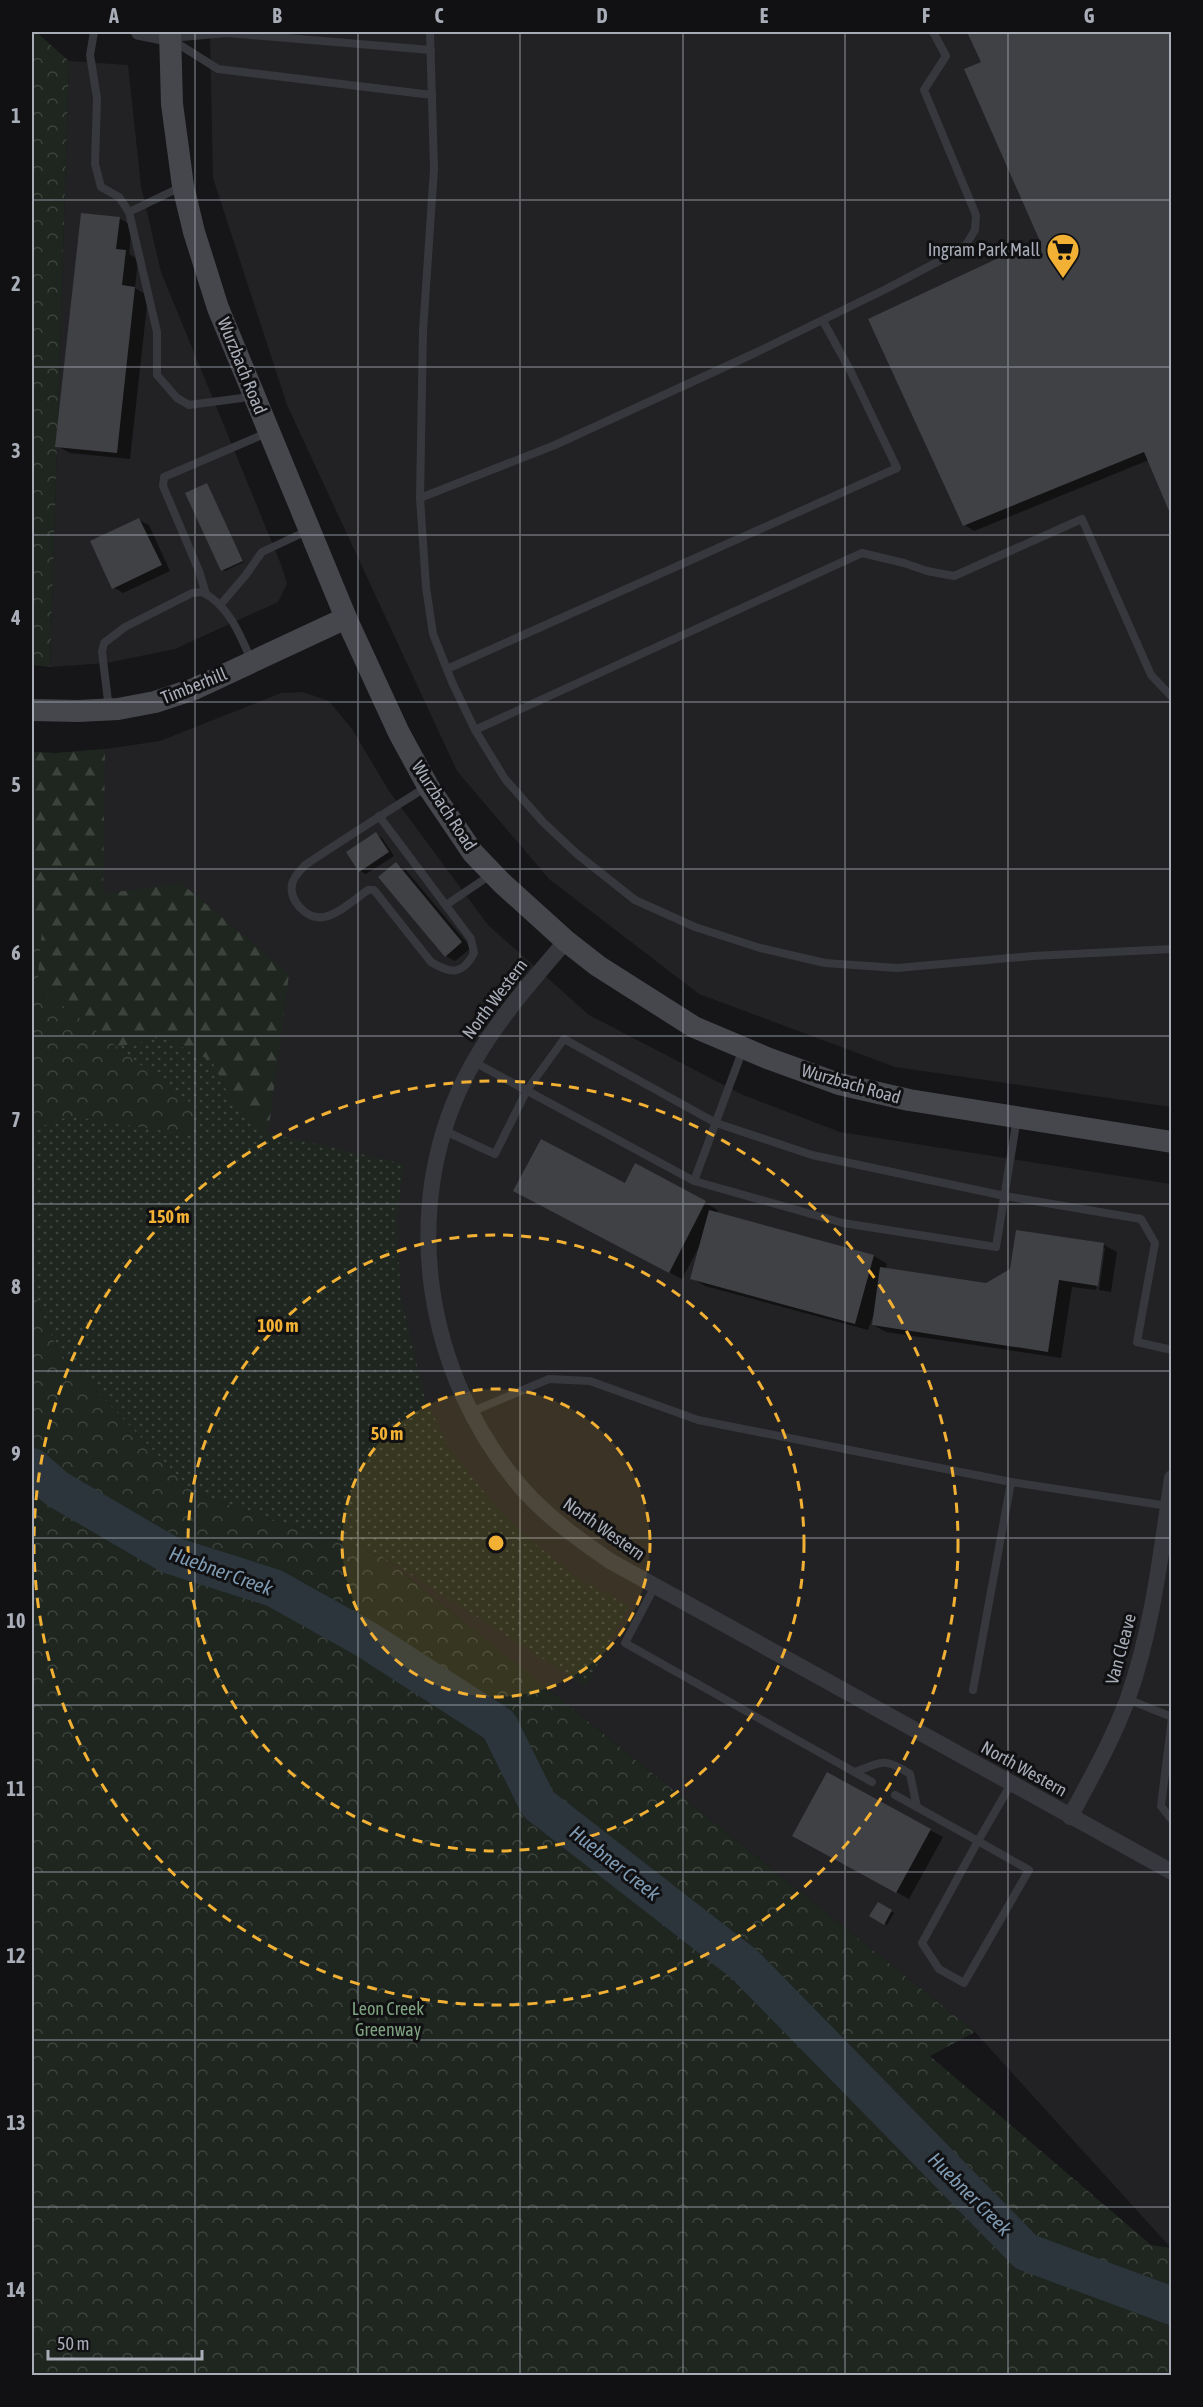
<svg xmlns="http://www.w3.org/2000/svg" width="1203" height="2407" font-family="'Asap Condensed',sans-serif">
<defs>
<pattern id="grass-dots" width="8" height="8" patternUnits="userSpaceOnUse" patternTransform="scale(1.5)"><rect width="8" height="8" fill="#1e261f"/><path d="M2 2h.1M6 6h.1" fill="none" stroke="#3c433d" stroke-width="1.8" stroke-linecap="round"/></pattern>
<pattern id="forest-firs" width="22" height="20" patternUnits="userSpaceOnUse" patternTransform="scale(1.5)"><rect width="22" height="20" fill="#1e261f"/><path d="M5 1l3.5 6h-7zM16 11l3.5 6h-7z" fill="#3c433d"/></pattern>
<pattern id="park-crowns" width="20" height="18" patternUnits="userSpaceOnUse" patternTransform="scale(1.5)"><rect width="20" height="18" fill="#1e261f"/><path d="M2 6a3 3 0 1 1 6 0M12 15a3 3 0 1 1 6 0" fill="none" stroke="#3c433d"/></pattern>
</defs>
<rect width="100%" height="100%" fill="#161618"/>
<!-- built -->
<g fill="#222225">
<polygon points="210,32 1171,32 1171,1107 895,1067 699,994 549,879 457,771 287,405 213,178"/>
<polygon points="69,61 128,65 141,186 161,272 282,567 287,584 278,602 175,649 107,663 50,667"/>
<polygon points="303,692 329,701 352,729 389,791 488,925 589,1015 743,1095 840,1132 1171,1184 1171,2248 975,2032 383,1557 32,1288 196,1107 37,986 32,752 56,753 105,749 160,741 281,693"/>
</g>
<!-- grass -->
<polygon fill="url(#grass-dots)" points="161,1037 212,1061 234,1106 268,1133 404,1164 396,1220 401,1298 424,1395 448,1447 491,1501 524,1535 577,1578 629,1606 586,1686 383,1557 194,1493 58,1351 32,1288 32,1111 117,1047"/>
<!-- forest -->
<polygon fill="url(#forest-firs)" points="105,749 103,894 181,883 289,974 268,1133 234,1106 212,1061 161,1037 117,1047 32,1111 32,752 56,753"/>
<!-- park -->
<g fill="url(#park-crowns)">
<polygon points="32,32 36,32 69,61 50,667 32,665"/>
<polygon points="32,929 42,930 37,986 196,1107 190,1135 70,1116 32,1130"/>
<polygon points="32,1288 58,1351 194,1493 383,1557 975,2032 930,2056 1151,2245 1171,2248 1171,2375 32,2375"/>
</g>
<!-- shadow -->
<g fill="#0007">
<polygon points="969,32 1172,32 1172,514 1149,460 974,531 965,525 1041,240 983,63"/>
<polygon points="119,218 132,226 129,254 138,259 135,288 148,296 130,459 70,453 57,446"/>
<polygon points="207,485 244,562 225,571 222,570"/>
<polygon points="139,520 149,525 170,571 123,593 113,587"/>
<polygon points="376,834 382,838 394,856 366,874 360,871"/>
<polygon points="396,864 405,869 471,948 455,961 446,956"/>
<polygon points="636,1165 718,1210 716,1213 874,1256 887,1264 885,1270 986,1284 1012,1270 1017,1232 1104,1245 1117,1252 1111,1292 1099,1290 1105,1248 1102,1248 1096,1290 1072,1287 1061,1358 886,1332 873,1325 875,1316 873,1316 868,1330 705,1286 692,1278 700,1245 682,1279 528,1198 626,1185"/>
<polygon points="930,1830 943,1837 909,1899 794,1835"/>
<polygon points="878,1904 894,1913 887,1925 871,1915"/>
</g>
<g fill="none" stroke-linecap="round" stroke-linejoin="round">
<!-- river -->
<polyline stroke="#2c353c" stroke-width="38" points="32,1467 57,1489 170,1555 274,1588 367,1640 499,1725 538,1804 744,1964 1026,2252 1172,2306"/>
</g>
<!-- building -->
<g fill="#404145">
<polygon points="967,32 1172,32 1172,518 1144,452 963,526 868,319 1039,239 964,69 981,62"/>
<polygon points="81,213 120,217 116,249 126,250 122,285 135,287 117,453 55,447"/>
<polygon points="207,483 243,561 221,571 185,493"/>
<polygon points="139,518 162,565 112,589 90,541"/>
<polygon points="376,832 389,852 359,872 346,852"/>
<polygon points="396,862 462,942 445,957 378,877"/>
<polygon points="541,1139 625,1183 635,1163 706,1201 669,1273 513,1191"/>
<polygon points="709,1210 874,1255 855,1324 690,1279"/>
<polygon points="1016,1230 1104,1243 1098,1286 1059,1280 1048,1352 872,1325 880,1267 986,1283 1010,1269"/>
<polygon points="827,1772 931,1829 896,1893 792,1836"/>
<polygon points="878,1902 892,1910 884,1925 869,1916"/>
</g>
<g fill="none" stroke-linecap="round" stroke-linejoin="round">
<!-- lane -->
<g stroke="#37383d" stroke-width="8">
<polyline points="94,32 90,55 97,98 95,164 101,187 119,197 129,212"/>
<polyline points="430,32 434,169 423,331 420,498 426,587 433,634 452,682 475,730 505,779 543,822 577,854 635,900 695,927 760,948 825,963 897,968 1033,956 1172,949"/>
<polyline points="171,38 227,33 431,50"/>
<polyline points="172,40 218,69 432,95"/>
<polyline points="183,186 129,212 157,332 157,375 177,398 189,405 242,398"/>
<polyline points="420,498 555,445 755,353 886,289 964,248 975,230 976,215 924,90 946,56 933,32"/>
<polyline points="206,594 199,571 163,486 164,477 269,432"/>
<polyline points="221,604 245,576 262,552 309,530"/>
<polyline points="447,669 897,468 850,370 823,321"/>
<path d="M 109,709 L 102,652 L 104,643 L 125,627 L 192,593 L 202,592 C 229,605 240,635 252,662"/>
<polyline points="475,730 862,553 904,563 927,571 954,576 1082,519 1151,675 1172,697"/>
<path d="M 379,816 L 471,939 L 474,953 C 463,974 452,975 431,962 L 374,890 L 368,890 C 355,899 339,914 324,917 C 307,920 289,901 292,884 C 294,876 300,871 305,865 C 346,838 386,812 428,786"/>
<polyline points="446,905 492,874"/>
<polyline points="474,1062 694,1181 843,1223 996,1247 1017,1118"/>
<polyline points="445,1131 495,1154 527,1090 564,1039 716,1123 812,1155 1005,1196 1141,1219 1155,1243 1137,1342 1172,1350"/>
<polyline points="694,1181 743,1049"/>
<polyline points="471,1412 549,1379 590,1381 698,1420 1011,1482 1168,1506"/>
<polyline points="655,1586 625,1643 872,1782"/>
<polyline points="973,1690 1011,1482"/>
<polyline points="1127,1699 1172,1717"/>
<polyline points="1172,1718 1161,1806 1172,1820"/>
<path d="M 855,1772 C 882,1762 885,1757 910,1774 L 917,1807"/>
<polyline points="895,1795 978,1841 922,1943 939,1969 964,1983 1029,1870 978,1841 1011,1784"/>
</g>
<!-- street -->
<g stroke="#37383d" stroke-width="16">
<polyline points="139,32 169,38"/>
<path d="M 566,941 C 528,985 490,1028 464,1080 C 399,1212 426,1375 520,1486 C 546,1516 578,1539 610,1561 L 1172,1872"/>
<path d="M 1070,1817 C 1091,1778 1113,1739 1128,1698 C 1153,1627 1161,1552 1172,1478"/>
</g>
<!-- secondary -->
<g stroke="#45474d" stroke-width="22">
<polyline points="170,32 172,104 183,186 194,232 218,308 346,618 399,733 429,788 473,853 503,884 566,941 598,966 694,1027 767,1058 839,1084 909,1100 1172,1142"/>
<polyline points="32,710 78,711 118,709 155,702 194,689 346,618"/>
</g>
</g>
<!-- grid -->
<path fill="none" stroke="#a8adb8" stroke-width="1.5" stroke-opacity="0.55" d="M 195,32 L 195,2376M 358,32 L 358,2376M 520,32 L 520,2376M 683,32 L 683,2376M 845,32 L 845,2376M 1008,32 L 1008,2376M 32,200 L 1172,200M 32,367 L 1172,367M 32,535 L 1172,535M 32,702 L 1172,702M 32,869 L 1172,869M 32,1036 L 1172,1036M 32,1204 L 1172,1204M 32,1371 L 1172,1371M 32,1538 L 1172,1538M 32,1705 L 1172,1705M 32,1872 L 1172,1872M 32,2040 L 1172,2040M 32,2207 L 1172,2207"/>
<!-- distance rings -->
<circle cx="496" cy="1543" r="154" fill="#f2b134" fill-opacity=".12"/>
<g fill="none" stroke="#f2b134" stroke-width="3" stroke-dasharray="10 8">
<circle cx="496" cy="1543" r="154"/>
<circle cx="496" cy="1543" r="308"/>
<circle cx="496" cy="1543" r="462"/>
</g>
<!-- icons -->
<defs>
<symbol id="supermarket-pin" viewBox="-11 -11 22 30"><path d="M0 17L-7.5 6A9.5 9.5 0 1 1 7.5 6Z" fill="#f2b134" stroke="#111113"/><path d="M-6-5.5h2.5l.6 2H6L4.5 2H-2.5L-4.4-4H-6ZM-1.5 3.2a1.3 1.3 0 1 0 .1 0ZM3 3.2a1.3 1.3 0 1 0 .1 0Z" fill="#111"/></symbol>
</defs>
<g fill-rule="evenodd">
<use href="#supermarket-pin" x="1044" y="231" width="38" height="52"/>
</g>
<g text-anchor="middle" stroke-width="6" stroke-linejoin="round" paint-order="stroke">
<!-- poi labels -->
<g font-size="18" fill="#a8adb8" stroke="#111113" text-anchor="end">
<text x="1040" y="256">Ingram Park Mall</text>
</g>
<!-- street labels -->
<g font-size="18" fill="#a8adb8" stroke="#111113">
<text transform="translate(242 366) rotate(68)" y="6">Wurzbach Road</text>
<text transform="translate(194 686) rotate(-22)" y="6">Timberhill</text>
<text transform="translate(444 806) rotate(57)" y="6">Wurzbach Road</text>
<text transform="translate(495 999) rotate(-53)" y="6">North Western</text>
<text transform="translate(851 1084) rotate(16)" y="6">Wurzbach Road</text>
<text transform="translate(604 1529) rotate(35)" y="6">North Western</text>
<text transform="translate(1121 1649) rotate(-75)" y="6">Van Cleave</text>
<text transform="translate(1024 1769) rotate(29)" y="6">North Western</text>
</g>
<!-- park labels -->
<g font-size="18" fill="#7fa381" stroke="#111113">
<text x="388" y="2015">Leon Creek<tspan x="388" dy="21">Greenway</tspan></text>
</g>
<!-- water labels -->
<g font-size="20" font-style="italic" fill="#7f9bb3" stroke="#111113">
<text transform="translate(221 1571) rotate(20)" y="7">Huebner Creek</text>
<text transform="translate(615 1863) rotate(38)" y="7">Huebner Creek</text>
<text transform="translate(970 2194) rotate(45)" y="7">Huebner Creek</text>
</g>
</g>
<circle cx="496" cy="1543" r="9" fill="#f2b134" stroke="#111113" stroke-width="3"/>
<g font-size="18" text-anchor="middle" font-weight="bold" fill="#f2b134" stroke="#111113" stroke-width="6" stroke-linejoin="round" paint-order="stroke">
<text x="169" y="1223">150 m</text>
<text x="278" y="1332">100 m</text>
<text x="387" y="1440">50 m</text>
</g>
<!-- border -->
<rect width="1203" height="2407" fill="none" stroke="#111113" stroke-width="66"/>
<!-- scale -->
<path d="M48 2350v9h154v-9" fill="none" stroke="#a8adb8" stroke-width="3"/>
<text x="57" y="2350" font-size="18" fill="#a8adb8" stroke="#111113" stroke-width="4.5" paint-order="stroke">50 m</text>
<rect x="33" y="33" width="1137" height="2341" fill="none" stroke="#a8adb8" stroke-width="2"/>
<g font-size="20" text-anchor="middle" font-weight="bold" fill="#a8adb8">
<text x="114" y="23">A</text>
<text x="277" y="23">B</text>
<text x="439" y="23">C</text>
<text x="602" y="23">D</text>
<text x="764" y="23">E</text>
<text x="926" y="23">F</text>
<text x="1089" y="23">G</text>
<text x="16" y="123">1</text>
<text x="16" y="291">2</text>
<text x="16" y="458">3</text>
<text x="16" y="625">4</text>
<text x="16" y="792">5</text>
<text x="16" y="960">6</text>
<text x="16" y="1127">7</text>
<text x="16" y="1294">8</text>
<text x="16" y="1461">9</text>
<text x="16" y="1628">10</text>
<text x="16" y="1796">11</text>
<text x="16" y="1963">12</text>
<text x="16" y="2130">13</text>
<text x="16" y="2297">14</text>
</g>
</svg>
